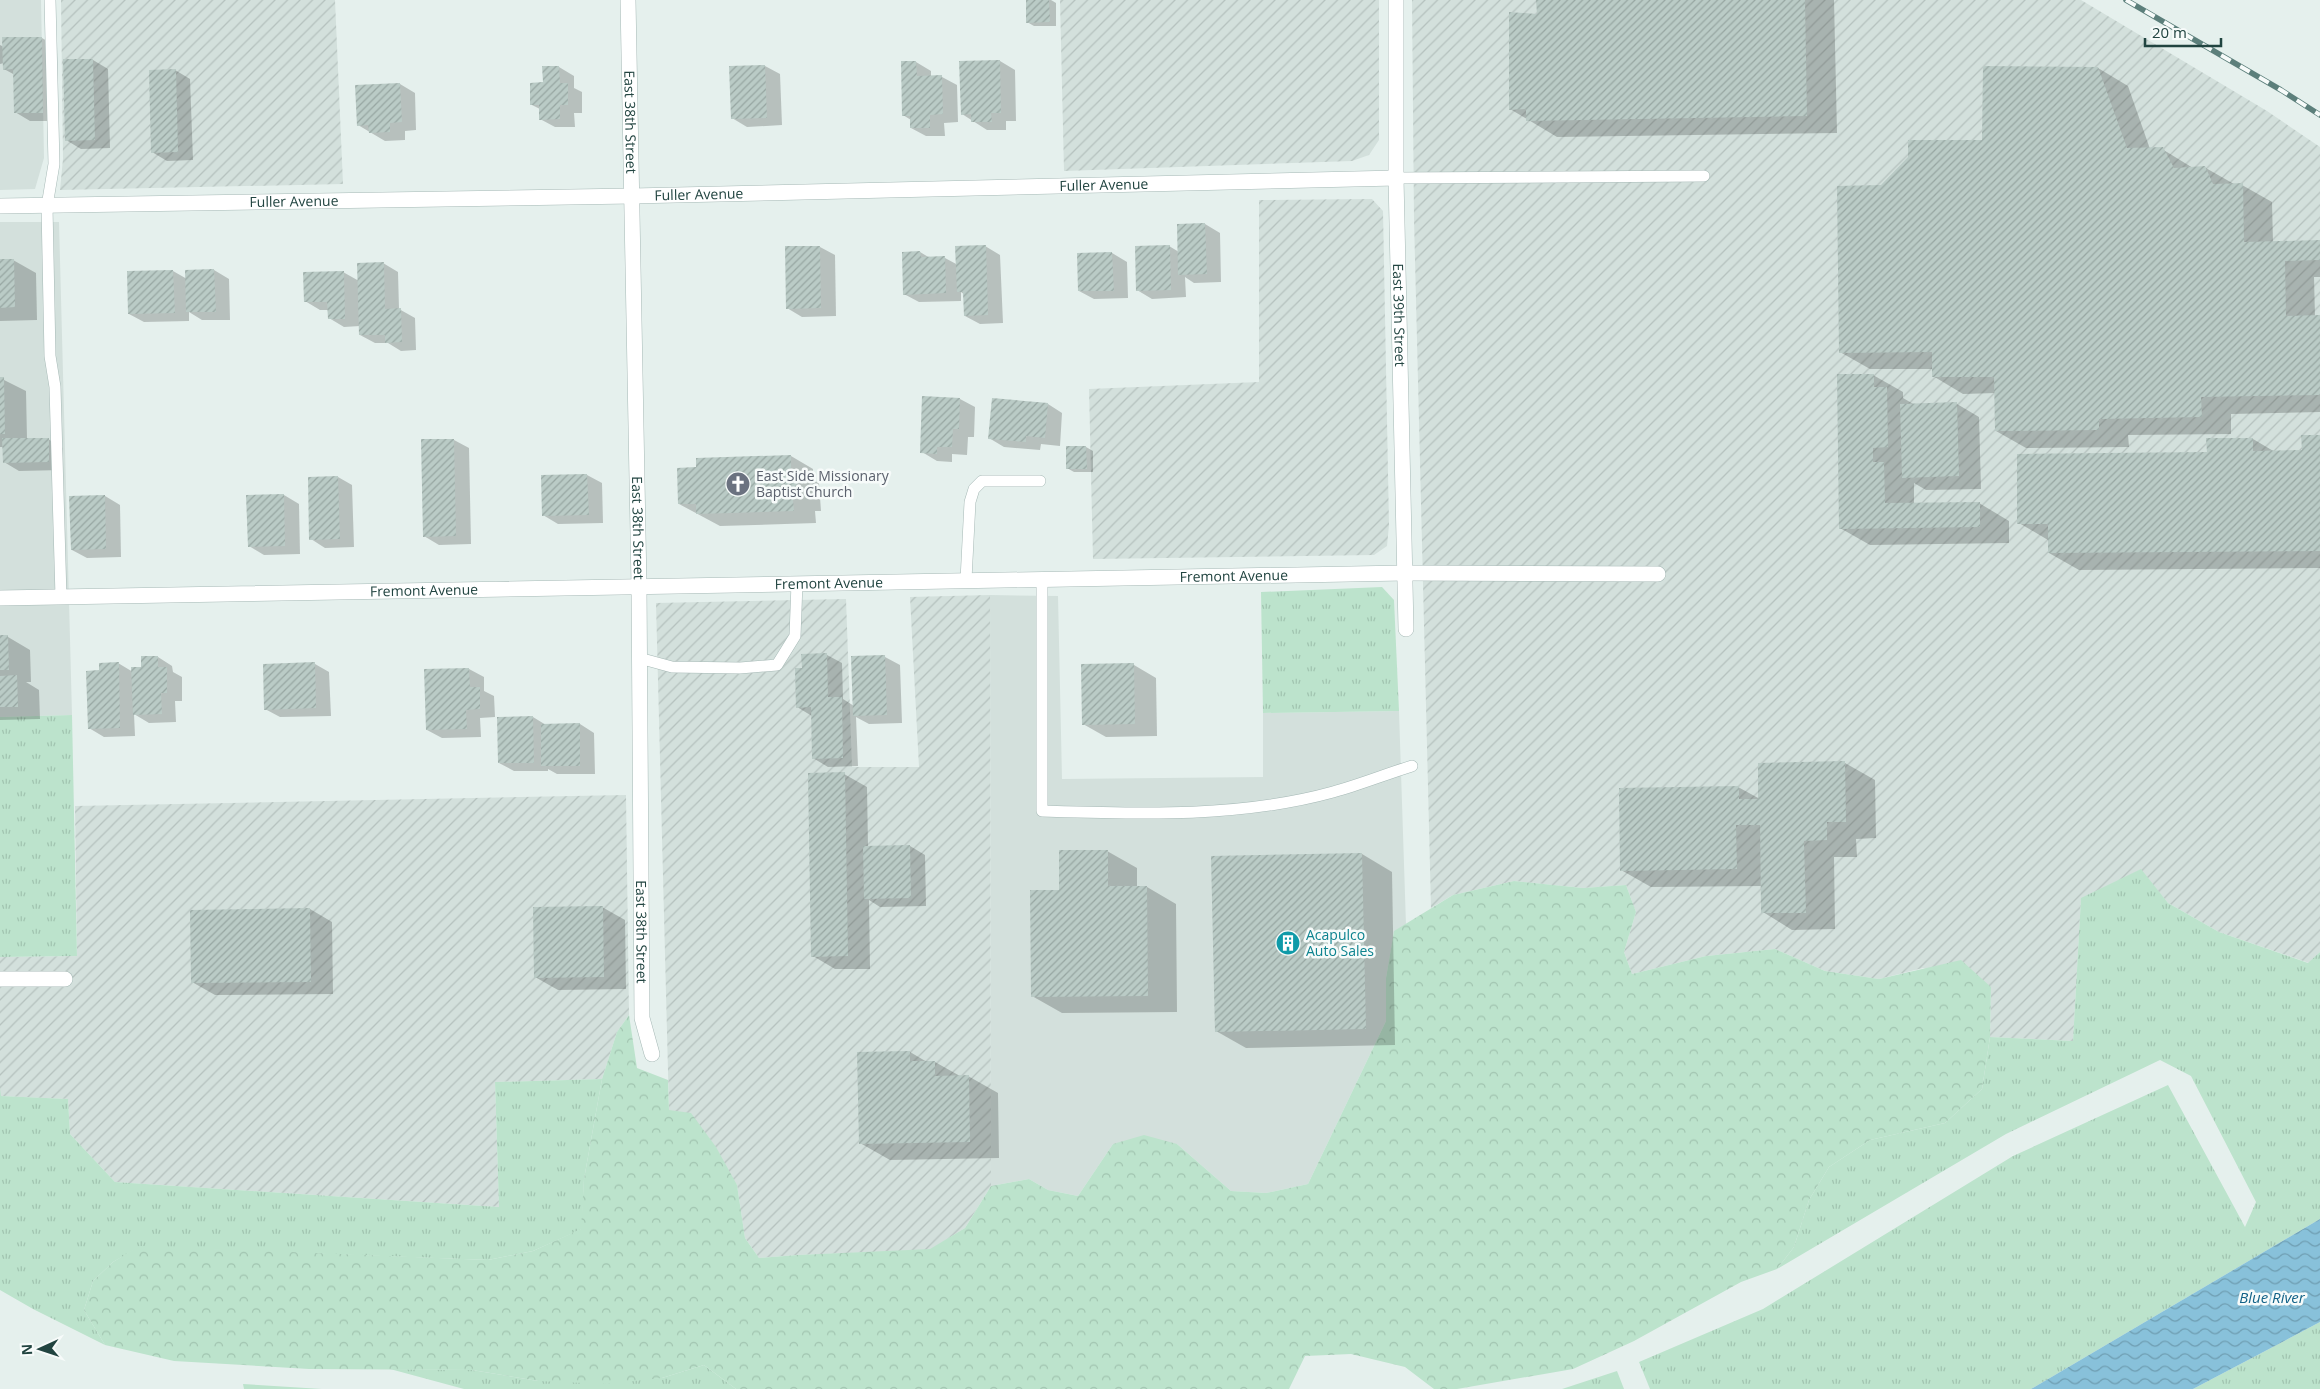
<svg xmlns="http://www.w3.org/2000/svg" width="2320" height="1389" font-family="'Open Sans',sans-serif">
<defs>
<pattern id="industrial-furrows" width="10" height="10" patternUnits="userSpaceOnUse" patternTransform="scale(1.25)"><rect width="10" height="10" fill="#d3e0dc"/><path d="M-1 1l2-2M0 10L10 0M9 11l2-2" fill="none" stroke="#b5c1be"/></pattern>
<pattern id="grass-tufts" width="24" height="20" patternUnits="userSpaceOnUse" patternTransform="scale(1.25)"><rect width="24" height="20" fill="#bce3cc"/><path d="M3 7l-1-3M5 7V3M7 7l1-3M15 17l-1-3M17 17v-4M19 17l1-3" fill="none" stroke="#a1c4b0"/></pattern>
<pattern id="forest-crowns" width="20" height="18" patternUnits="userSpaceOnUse" patternTransform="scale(1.25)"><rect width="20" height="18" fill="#bce3cc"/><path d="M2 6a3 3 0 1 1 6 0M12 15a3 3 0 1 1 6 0" fill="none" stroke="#a1c4b0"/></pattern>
<pattern id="water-waves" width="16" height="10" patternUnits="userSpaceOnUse" patternTransform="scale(1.25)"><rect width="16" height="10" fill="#88c1da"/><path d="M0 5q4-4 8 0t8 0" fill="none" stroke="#6f9eb2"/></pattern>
<pattern id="building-hatch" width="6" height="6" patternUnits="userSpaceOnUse" patternTransform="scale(1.25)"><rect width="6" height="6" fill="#bacbc6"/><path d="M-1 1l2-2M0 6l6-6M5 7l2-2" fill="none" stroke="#97a6a2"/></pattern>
</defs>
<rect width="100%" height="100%" fill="#e5f0ed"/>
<!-- built -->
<g fill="#d3e0dc">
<polygon points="0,0 41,0 44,158 35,189 0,190"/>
<polygon points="0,222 59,222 72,715 0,717"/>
<polygon points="990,595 1058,596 1062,779 1263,777 1263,713 1399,711 1406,925 1394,932 1386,978 1386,1021 1308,1184 1266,1193 1231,1191 1177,1144 1113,1144 1078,1196 1048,1190 1029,1179 991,1186"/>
</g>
<!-- industrial -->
<g fill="url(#industrial-furrows)">
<polygon points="61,0 335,0 343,184 60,190 63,159"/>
<polygon points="1060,0 1379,0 1379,140 1369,155 1352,161 1064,171"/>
<polygon points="1412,0 2081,0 2267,111 2320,147 2320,952 2309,963 2219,932 2168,903 2140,870 2081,899 2073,1041 1990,1037 1991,987 1923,968 1879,979 1825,971 1775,949 1706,956 1632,974 1624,952 1636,912 1626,885 1583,888 1514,881 1453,895 1431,908 1414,219"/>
<polygon points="1372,199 1383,211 1389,525 1387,546 1374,555 1093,559 1089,389 1259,382 1259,200"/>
<polygon points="990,595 991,1186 965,1228 930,1250 798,1255 759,1258 745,1238 737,1185 669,1110 656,603 846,599 852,767 919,767 910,597"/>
<polygon points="626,795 629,1015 617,1032 602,1079 495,1082 499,1207 115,1182 70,1134 68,1099 0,1096 0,957 77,956 75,806"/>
</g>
<!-- grass -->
<g fill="url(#grass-tufts)">
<polygon points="1382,587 1394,600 1399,711 1263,713 1261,592"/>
<polygon points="72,715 77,956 0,957 0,717"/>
<polygon points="2141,869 2168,903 2219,932 2308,963 2320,952 2320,1219 2031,1389 1650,1389 1639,1362 1763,1309 2013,1156 2168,1085 2245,1227 2256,1202 2191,1076 2160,1060 2006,1134 1777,1269 1794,1247 1809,1200 1829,1167 1870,1140 1945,1123 1982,1089 1990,1037 2073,1041 2081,898"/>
<polygon points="602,1079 584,1179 582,1229 533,1251 488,1260 139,1247 113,1262 93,1281 84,1310 105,1345 33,1309 0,1290 0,1088 1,1096 68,1099 70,1134 115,1182 499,1207 495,1082"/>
<polygon points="2320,1322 2320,1389 2193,1389"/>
<polygon points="704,1365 736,1389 464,1389 390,1369 472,1370 538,1381 662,1378"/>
<polygon points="1617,1371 1624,1389 1562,1389"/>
<polygon points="243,1384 322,1389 244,1389"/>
</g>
<!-- forest -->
<polygon fill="url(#forest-crowns)" points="1514,881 1583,888 1626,885 1636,912 1624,952 1632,974 1706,956 1775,949 1825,971 1879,979 1961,960 1991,987 1990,1037 1982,1089 1945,1123 1870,1140 1829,1167 1809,1200 1794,1247 1777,1269 1741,1282 1634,1341 1573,1369 1457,1389 1434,1389 1405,1367 1351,1354 1305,1356 1289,1389 736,1389 704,1365 662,1378 607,1384 538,1381 472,1370 309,1369 174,1361 105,1345 84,1310 93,1281 113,1262 139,1246 488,1260 533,1251 581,1229 584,1179 602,1079 617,1032 629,1015 637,1068 668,1080 669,1110 691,1113 716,1147 737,1185 745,1238 759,1258 798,1255 930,1249 965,1228 991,1186 1029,1179 1048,1190 1078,1196 1113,1144 1144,1135 1177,1144 1231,1191 1266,1193 1308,1184 1386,1021 1386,978 1394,931 1453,895"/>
<!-- water -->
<polygon fill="url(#water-waves)" points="2320,1219 2320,1322 2193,1389 2031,1389"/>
<!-- shadow -->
<g fill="#0003">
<polygon points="1027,0 1051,0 1056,3 1056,26 1034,26 1027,22"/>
<polygon points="1538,0 1834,0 1837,133 1557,137 1510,109 1538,16"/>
<polygon points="42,38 57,47 58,121 30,121 15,112 15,75 4,69 4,63 0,64 0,45 4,47"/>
<polygon points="93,60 108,69 110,148 81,149 66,140 64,61"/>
<polygon points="1000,61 1015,70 1016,121 1006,121 1006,130 987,130 962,114"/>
<polygon points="916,62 931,71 931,77 942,77 957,85 958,122 944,123 945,136 926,136 911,128 911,120 903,115 902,63"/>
<polygon points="765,66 780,74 782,125 747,127 732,118 731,67"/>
<polygon points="559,67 574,76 574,88 582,92 582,113 574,113 575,127 555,127 540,119 540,109 532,105 544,84"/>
<polygon points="2098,68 2128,86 2150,149 2162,149 2193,168 2204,167 2234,184 2242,185 2272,202 2273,243 2320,241 2320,277 2314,277 2315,317 2320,316 2320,412 2231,414 2231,434 2128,435 2129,447 2026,448 1996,431 1996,393 1963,394 1933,376 1933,369 1870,369 1840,352 1882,187 1984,142"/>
<polygon points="175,70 190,79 193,160 167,161 152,152"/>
<polygon points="400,84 415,93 416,130 405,131 405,140 385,141 358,125"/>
<polygon points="1205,224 1220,233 1221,282 1194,283 1185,277 1186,297 1152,299 1137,290 1169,246 1179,252 1179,225"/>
<polygon points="985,246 1000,255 1003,323 980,324 965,316 965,295 961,292 961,301 919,302 904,294 920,252 930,258 945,258 958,265"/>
<polygon points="820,247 835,255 836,316 802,317 787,308"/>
<polygon points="1112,253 1127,262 1128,298 1094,299 1079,291"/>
<polygon points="0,260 13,260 36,273 37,320 0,321"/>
<polygon points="383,263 398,272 399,309 415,318 416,350 401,351 388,343 375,343 360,335 360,326 344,327 329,318 329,310 320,310 305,301 343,272 359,281"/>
<polygon points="214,270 229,279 230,320 202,320 189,312 189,321 144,322 129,314 128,272 173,271 187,279"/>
<polygon points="1873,375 1903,392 1903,398 1915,405 1957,404 1979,417 1981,489 1926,490 1914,483 1914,504 1979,503 2009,521 2009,543 1870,545 1840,528"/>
<polygon points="0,378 26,391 27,439 48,439 63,448 63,470 19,471 4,462 4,447 0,447"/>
<polygon points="960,399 975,407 974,437 968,437 967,455 952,454 952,462 937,461 922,452"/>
<polygon points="1048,404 1062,413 1060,446 1041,444 1040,450 1004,447 989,438"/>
<polygon points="2320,436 2320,568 2079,570 2049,553 2048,540 2019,523 2253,439 2275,452 2303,452"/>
<polygon points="454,440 469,448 471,544 439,545 424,536"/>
<polygon points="1086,447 1093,451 1093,472 1074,472 1067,468 1067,448"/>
<polygon points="791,456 813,469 813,480 819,483 821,511 815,511 816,523 720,526 679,504 697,468"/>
<polygon points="587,475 602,483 603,523 558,524 543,515"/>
<polygon points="338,477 352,485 354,547 325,548 311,539"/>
<polygon points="284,495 299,504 300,554 264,555 249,546"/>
<polygon points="105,496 120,505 121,557 87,558 72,550"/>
<polygon points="0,637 8,637 30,650 31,682 26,682 39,690 40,719 0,720"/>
<polygon points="827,655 842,663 843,699 854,706 853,658 885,657 900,665 902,723 869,724 856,717 858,766 828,767 813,758 812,716 797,707 803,669"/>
<polygon points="158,657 172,666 173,672 182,677 182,701 175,701 176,722 149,723 134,714 135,736 104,737 89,728 100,672 118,663 133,672 143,668"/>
<polygon points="315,664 329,672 331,716 280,717 265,709"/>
<polygon points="1134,665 1156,678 1157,736 1106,737 1083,724"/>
<polygon points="469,669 484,677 484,691 494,696 495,717 480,718 481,737 442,738 427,730"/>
<polygon points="533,717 546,725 580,724 594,733 595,774 557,774 548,769 548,771 514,771 499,763"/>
<polygon points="1845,763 1875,780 1876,838 1856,839 1857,857 1834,857 1835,929 1792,930 1763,912 1762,886 1651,887 1621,870 1738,787 1760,799 1759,764"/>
<polygon points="844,774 867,787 868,847 910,846 925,855 926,906 880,907 869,900 870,969 835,969 813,956"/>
<polygon points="1107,851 1137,868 1137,887 1147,887 1176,904 1177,1012 1062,1013 1032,996 1061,891"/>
<polygon points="1362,854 1392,872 1395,1045 1246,1048 1216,1031"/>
<polygon points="602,907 625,920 626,989 558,990 535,977"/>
<polygon points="310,909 332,922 333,994 215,995 192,982"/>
<polygon points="910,1052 927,1062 935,1062 960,1076 968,1076 998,1093 999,1158 890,1160 860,1143"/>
</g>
<!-- building -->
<g fill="url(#building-hatch)">
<polygon points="1026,0 1049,0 1050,22 1026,23"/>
<polygon points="1536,0 1805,0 1807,116 1526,121 1526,109 1509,110 1509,12 1537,14"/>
<polygon points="2,37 42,37 43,113 14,113 13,69 3,70"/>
<polygon points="63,59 93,59 95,140 65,141"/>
<polygon points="1000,60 1001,113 991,113 992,122 971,122 971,114 961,115 959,61"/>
<polygon points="901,61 916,61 917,76 942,75 943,114 930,115 930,128 910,128 910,116 902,116"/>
<polygon points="765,65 767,118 731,119 729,66"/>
<polygon points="542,66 559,66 560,83 568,83 568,105 560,105 560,119 539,120 539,105 530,105 530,83 543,82"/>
<polygon points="1983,66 2098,67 2127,148 2163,147 2174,168 2205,166 2213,184 2243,183 2244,242 2320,240 2320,260 2285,261 2286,316 2320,315 2320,395 2201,397 2202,417 2099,419 2099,430 1995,431 1994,377 1932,377 1932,352 1839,353 1837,186 1881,185 1908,157 1908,140 1982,140"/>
<polygon points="176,69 178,152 151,153 149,70"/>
<polygon points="400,83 402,122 390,123 390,132 369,133 368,125 357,126 355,85"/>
<polygon points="1205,223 1207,274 1178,275 1177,224"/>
<polygon points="986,245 988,315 964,316 963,292 957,292 955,246"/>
<polygon points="1170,245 1171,290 1136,291 1135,246"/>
<polygon points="785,246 820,246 821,308 786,309"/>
<polygon points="920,251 921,257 945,256 946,293 903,295 902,252"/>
<polygon points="1112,252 1114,291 1078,291 1077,253"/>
<polygon points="0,259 14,259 15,307 0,308"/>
<polygon points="384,262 385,309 401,308 402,342 385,343 385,335 359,335 357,263"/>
<polygon points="214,269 216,312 186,312 185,270"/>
<polygon points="173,270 175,313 128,314 127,271"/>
<polygon points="344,271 345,319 328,319 327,302 304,302 303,272"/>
<polygon points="1837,374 1874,374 1874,387 1887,387 1888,447 1873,448 1873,462 1884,462 1885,503 1980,502 1980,527 1839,529"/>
<polygon points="0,377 4,377 5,434 0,434"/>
<polygon points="922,396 960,398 959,429 953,429 952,447 937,447 937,454 920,453"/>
<polygon points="992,398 1048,403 1045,438 1026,436 1026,442 988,439"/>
<polygon points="1957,402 1959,476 1902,478 1900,404"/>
<polygon points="2301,435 2320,435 2320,551 2048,553 2048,524 2017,524 2017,454 2207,452 2206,438 2253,438 2253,451 2302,450"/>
<polygon points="2,438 49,438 49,462 3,463"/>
<polygon points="421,439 454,439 456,536 423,537"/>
<polygon points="1066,446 1086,446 1087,469 1066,469"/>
<polygon points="791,455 791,469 797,469 798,498 793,499 794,511 696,514 696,504 678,504 677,468 696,467 696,458"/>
<polygon points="587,474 589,515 542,516 541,475"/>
<polygon points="338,476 340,539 309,540 308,477"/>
<polygon points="284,494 285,546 248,547 246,495"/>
<polygon points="105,495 106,549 71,550 69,496"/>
<polygon points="0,635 8,635 9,670 0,670"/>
<polygon points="827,653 828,697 842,697 843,758 812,759 811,707 796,708 795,668 802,668 801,654"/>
<polygon points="885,655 887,715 853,716 851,656"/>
<polygon points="141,656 158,656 158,667 167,667 167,693 161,693 162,714 133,715 131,667 141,667"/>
<polygon points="119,662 120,728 88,729 86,671 99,670 99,663"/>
<polygon points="315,662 316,708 264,710 263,664"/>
<polygon points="1134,663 1135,724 1082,725 1081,664"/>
<polygon points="469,668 470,687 480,687 480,709 466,710 467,729 426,730 424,669"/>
<polygon points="17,675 18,707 0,707 0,676"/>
<polygon points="533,716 534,763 498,763 497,717"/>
<polygon points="580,723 580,766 541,766 541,724"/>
<polygon points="1845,761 1846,822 1827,822 1827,840 1804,841 1806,913 1761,913 1760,825 1736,825 1737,869 1620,871 1619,788 1739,786 1739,799 1758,799 1758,763"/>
<polygon points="845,772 848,956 811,957 808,773"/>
<polygon points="910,845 911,898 864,899 863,846"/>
<polygon points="1059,850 1108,850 1108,886 1147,886 1148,996 1031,997 1030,890 1059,890"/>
<polygon points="1362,853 1366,1029 1215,1032 1211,856"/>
<polygon points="603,906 604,977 534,978 533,907"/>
<polygon points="310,908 311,982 191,983 190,910"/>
<polygon points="910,1051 910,1061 935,1061 935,1076 969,1075 970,1142 859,1144 857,1052"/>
</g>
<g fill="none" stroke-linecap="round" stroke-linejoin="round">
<defs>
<g id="service">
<polyline points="50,0 54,164 47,206 50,356 55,387 61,597"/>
<polyline points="1396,178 1704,176"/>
<path d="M 1042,579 L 1042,811 C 1138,814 1239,818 1333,792 C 1359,785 1386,774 1412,766"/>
<polyline points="966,580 970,502 974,489 982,481 1040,481"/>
<polyline points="639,658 672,667 740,668 777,665 795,636 797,583"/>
</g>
<g id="minor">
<path id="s1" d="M 628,0 L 639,586 L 642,1018 L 652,1054"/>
<path id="s2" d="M 1396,0 L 1396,178 L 1406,629"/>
<path id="s3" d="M 0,206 L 632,196 L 1396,178"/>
<path id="s4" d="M 0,598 L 1404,573 L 1658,574"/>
<polyline points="0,979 65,979"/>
</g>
</defs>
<!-- service casing -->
<use href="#service" stroke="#a6b9b6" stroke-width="12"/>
<!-- minor casing -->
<use href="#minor" stroke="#a6b9b6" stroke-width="16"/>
<!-- service -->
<use href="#service" stroke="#fff" stroke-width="11"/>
<!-- minor -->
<use href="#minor" stroke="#fff" stroke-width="15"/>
<defs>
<polyline id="rail" points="2126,0 2281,90 2320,115"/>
</defs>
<!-- rail casing -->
<use href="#rail" stroke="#5c7f7b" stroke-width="5.5"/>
<!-- rail -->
<use href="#rail" stroke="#f7fbfa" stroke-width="4" stroke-dasharray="11" stroke-linecap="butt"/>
</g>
<!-- icons -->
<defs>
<symbol id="church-disc" viewBox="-11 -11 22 22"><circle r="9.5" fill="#6b7280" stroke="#f7fbfa"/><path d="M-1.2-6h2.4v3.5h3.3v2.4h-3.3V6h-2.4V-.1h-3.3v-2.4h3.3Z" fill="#fff"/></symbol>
<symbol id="building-disc" viewBox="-11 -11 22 22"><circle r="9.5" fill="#0f9aa8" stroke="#f7fbfa"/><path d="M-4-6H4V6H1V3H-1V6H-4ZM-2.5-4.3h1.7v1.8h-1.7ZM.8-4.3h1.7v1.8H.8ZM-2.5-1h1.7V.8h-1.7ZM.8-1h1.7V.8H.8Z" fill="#fff"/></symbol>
</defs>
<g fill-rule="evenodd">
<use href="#church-disc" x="724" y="470" width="28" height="28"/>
<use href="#building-disc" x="1274" y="929" width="28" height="28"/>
</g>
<g text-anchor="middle" stroke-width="5" stroke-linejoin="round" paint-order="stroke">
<!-- street labels -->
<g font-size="14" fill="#214440" stroke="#f7fbfa">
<text dy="5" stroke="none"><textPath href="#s1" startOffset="122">East 38th Street</textPath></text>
<text dy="5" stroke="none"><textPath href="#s3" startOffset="1104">Fuller Avenue</textPath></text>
<text dy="5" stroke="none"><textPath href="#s3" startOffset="699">Fuller Avenue</textPath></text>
<text dy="5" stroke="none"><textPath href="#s3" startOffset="294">Fuller Avenue</textPath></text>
<text dy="5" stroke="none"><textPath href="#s2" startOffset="315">East 39th Street</textPath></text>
<text dy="5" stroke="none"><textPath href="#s1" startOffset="528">East 38th Street</textPath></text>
<text dy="5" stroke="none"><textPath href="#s4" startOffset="1234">Fremont Avenue</textPath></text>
<text dy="5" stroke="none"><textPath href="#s4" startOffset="829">Fremont Avenue</textPath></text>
<text dy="5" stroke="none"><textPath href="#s4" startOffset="424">Fremont Avenue</textPath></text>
<text dy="5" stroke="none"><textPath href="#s1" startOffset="932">East 38th Street</textPath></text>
</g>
<!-- worship labels -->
<g font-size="14" fill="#5b616d" stroke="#f7fbfa" text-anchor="start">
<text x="756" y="481">East Side Missionary<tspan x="756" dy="16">Baptist Church</tspan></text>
</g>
<!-- culture labels -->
<g font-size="14" fill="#0d838f" stroke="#f7fbfa" text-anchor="start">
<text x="1306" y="940">Acapulco<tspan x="1306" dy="16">Auto Sales</tspan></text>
</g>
<!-- water labels -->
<g font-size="15" font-style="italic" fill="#136388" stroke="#f7fbfa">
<text x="2272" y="1303">Blue River</text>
</g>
</g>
<!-- north arrow -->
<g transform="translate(40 1349) rotate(267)" stroke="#f7fbfa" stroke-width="4" paint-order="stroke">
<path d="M0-4L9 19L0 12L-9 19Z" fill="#214440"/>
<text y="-8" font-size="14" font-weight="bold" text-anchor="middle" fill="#214440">N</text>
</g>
<!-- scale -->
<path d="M2145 38v8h76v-8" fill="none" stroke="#214440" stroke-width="2.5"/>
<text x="2152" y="38" font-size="15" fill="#214440" stroke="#f7fbfa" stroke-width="4" paint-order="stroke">20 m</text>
</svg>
